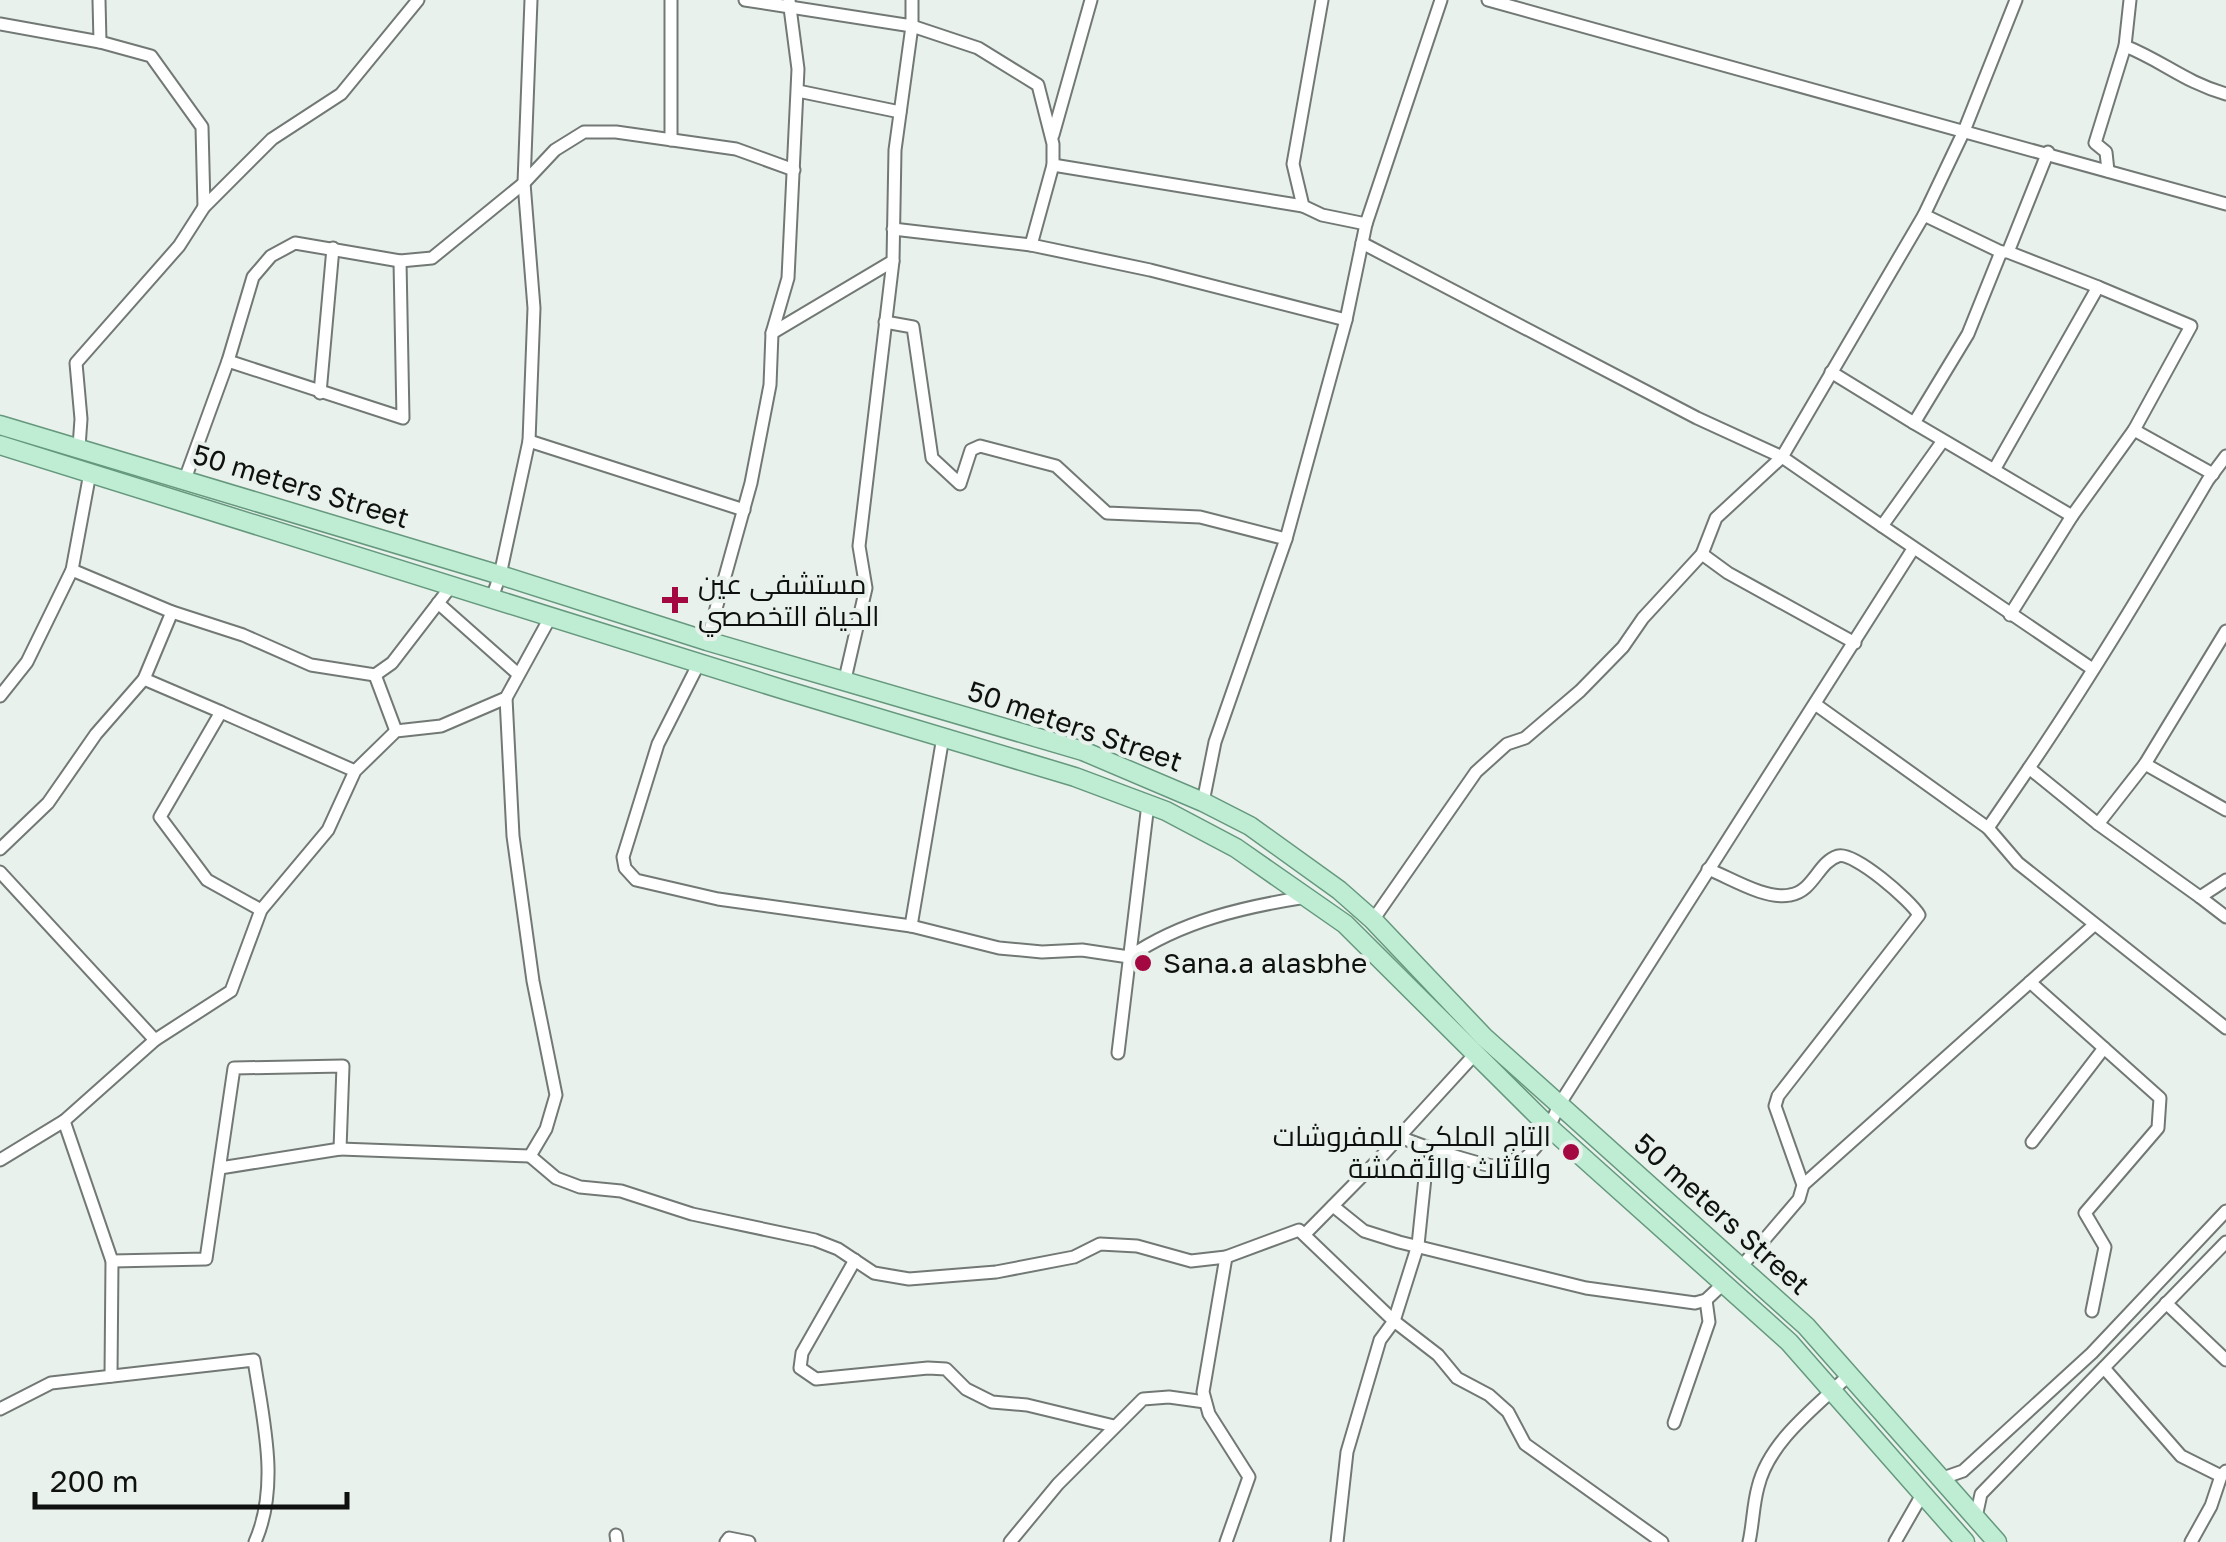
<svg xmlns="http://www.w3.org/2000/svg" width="2226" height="1542" font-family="'Golos Text',Cairo,sans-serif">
<rect width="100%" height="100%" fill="#e9f1ec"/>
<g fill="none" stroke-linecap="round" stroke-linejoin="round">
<defs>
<g id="minor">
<polyline points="99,0 100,42"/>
<polyline points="745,0 912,26 912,0"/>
<polyline points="1322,0 1293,164 1303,206 1322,215 1366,224 1441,0"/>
<polyline points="1488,0 2226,204"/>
<polyline points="0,24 100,42 151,56 202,127 204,207"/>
<path d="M 2125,46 C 2163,61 2184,82 2226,94"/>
<polyline points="798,91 900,112"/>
<polyline points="1053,135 1091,0"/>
<polyline points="671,140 671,0"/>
<polyline points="1053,165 1303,206"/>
<polyline points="2108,171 2106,152 2095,143 2125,46 2130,0"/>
<polyline points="1924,215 2001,252"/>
<polyline points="893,229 1031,245"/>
<polyline points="1362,243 1697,418 1782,457 1716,518 1702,554"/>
<polyline points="2008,252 2098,287 1994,470 1914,423 1968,334 2001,252 2008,252 2048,152"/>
<polyline points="2098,287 2191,326 2134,430"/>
<polyline points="885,322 913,327 932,458 960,484 971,450 980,446 1056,466 1107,513 1200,517 1286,539 1215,742 1203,802"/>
<polyline points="772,333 893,261 895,150 912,26 978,48 1038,85 1053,144 1053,165 1031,245 1150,270 1346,320 1366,224"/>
<polyline points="228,361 403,418 400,261"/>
<polyline points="1831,372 1914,423"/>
<polyline points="320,393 333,248"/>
<polyline points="529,441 744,510"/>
<polyline points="1942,442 1882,526 2091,668"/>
<polyline points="79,447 81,419 76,363 179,246 204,207 272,139 341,94 418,0"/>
<polyline points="1994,470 2072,516 2134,430 2213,474"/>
<polyline points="185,479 228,361 253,277 271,256 295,243 400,261 432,258 524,183 555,150 584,132 616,132 736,149 794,170"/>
<polyline points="1882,526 1782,457 1924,215 1964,131 2016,0"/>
<polyline points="1286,539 1346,320"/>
<polyline points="72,570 172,612 243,635 311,665 375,675 392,663 452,585"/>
<polyline points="492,598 500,575 529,441 534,308 524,183 531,0"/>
<polyline points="438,603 518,674"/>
<polyline points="2010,615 2072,516"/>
<polyline points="707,641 751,483 770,385 772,333 788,278 798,69 789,0"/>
<path d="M 699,663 L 658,744 L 623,857 L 625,868 L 636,880 L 718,899 L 911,926 L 999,948 L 1042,952 L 1082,950 L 1129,957 C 1182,921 1243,907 1306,897"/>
<polyline points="375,675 396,731"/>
<polyline points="144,679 221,712"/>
<polyline points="845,679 866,588 859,546 893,261"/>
<polyline points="0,696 27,662 72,570 90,473"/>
<polyline points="1815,704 1988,828"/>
<polyline points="2145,764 2226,631"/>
<polyline points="2029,768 1988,828 2018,863 2226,1028"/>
<polyline points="355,771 221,712 160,817 207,880 261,910 328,830 355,771 396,731 441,726 506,698 551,616"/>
<path d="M 2098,824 L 2029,768 C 2093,674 2150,578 2208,480 L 2226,456"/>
<polyline points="0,849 48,803 96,734 144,679 172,612"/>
<path d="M 1708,869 C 1731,878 1765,900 1790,895 C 1814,891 1818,862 1838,856 C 1854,851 1911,901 1919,915 L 1778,1096 L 1775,1106 L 1803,1185 L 1799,1199 L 1741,1267"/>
<polyline points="0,872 155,1040"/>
<polyline points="2226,880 2200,897 2226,917"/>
<polyline points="2200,897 2098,824 2145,764 2226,810"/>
<polyline points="1373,920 1476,772 1507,744 1525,738 1580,691 1623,647 1643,618 1702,554 1728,573 1855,643"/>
<polyline points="911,926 943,737"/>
<polyline points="2030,982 2160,1098 2158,1128 2085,1213 2105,1247 2092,1311"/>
<polyline points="1118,1053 1148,804"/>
<polyline points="64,1121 155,1040 231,991 261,910"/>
<path d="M 1400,1137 C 1419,1145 1486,1168 1504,1167 C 1532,1165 1550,1127 1559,1105 L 1913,549"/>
<polyline points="2032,1142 2104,1048"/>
<polyline points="340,1149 530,1156 546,1129 556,1095 533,981 513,836 506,698"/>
<polyline points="530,1156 556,1178 580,1187 621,1191 692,1214 815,1240 838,1249 874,1273 909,1279 996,1272 1074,1257 1100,1244 1137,1246 1191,1261 1226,1257 1299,1230 1394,1321 1438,1355 1457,1378 1489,1395 1508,1412 1525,1444 1662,1542"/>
<polyline points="0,1160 64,1121 112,1261 111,1376"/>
<polyline points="1803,1185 2094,925"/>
<polyline points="1333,1206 1364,1231 1399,1242 1586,1288 1695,1303 1706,1300 1724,1283"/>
<polyline points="1306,1233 1379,1159 1475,1054"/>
<polyline points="855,1260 802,1353 800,1368 816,1379 928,1368 946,1369 966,1389 992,1402 1027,1405 1114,1426"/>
<polyline points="112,1261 206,1259 234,1068 343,1066 340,1149 220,1168"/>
<polyline points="2166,1303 2226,1360"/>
<polyline points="2104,1368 2181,1456 2221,1476 2226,1471"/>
<path d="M 0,1409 L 51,1383 L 254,1360 C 263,1420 280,1485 255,1542"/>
<polyline points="1674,1423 1709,1322 1706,1300"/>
<polyline points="1943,1478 1963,1471 2092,1353 2226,1211"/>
<polyline points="1976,1517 1981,1494 2226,1242"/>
<polyline points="616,1535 617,1542"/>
<polyline points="726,1542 729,1538 749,1542"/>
<polyline points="1010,1542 1058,1484 1143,1399 1169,1397 1205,1402"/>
<polyline points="1226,1542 1249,1477 1209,1414 1203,1392 1226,1257"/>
<polyline points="1337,1542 1347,1452 1380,1340 1394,1321 1418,1245 1428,1149"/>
<path d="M 1749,1542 C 1753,1524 1753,1505 1758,1487 C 1769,1441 1816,1407 1848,1376"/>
<polyline points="1895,1542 1923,1493"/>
<polyline points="2191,1542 2211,1506 2221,1476"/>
</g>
<g id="primary">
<polyline points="0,425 500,575 707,641 1083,751 1203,802 1250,826 1339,890 1373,920 1484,1037 1806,1326 1997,1542"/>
<polyline points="0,445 788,691 1075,777 1166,811 1236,848 1345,924 1550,1128 1789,1342 1965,1542"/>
</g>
</defs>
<!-- minor casing -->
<use href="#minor" stroke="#727975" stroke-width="15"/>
<!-- primary casing -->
<use href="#primary" stroke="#65987d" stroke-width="21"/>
<!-- minor -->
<use href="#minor" stroke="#fff" stroke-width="11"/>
<!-- primary -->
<use href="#primary" stroke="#bfedd4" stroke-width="18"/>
</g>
<!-- markers -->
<g fill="#a30840" stroke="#e9f1ec" stroke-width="4">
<path d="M670 585h10v10h10v10h-10v10h-10v-10h-10v-10h10z"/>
<circle cx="1143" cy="963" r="10"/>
<circle cx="1571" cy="1152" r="10"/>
</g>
<g text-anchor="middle" stroke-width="8" stroke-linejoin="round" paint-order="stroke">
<!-- street labels -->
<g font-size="28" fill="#0e110f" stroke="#e9f1ec">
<text transform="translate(301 486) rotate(17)" y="10">50 meters Street</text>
<text transform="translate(1075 726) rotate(19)" y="10">50 meters Street</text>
<text transform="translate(1722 1214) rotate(42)" y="10">50 meters Street</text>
</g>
<!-- poi labels -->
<g font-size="28" fill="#0e110f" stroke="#e9f1ec" text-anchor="start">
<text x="698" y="594">مستشفى عين<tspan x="698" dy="32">الحياة التخصصي</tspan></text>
<text x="1163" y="973">Sana.a alasbhe</text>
<text x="1551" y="1146" text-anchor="end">التاج الملكي للمفروشات<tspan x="1551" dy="32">والأثاث والأقمشة</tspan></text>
</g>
</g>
<!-- scale -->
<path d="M35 1492v15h312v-15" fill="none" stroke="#0e110f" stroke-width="5"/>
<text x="50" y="1492" font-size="30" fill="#0e110f" stroke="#e9f1ec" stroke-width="8" paint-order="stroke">200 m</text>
</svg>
